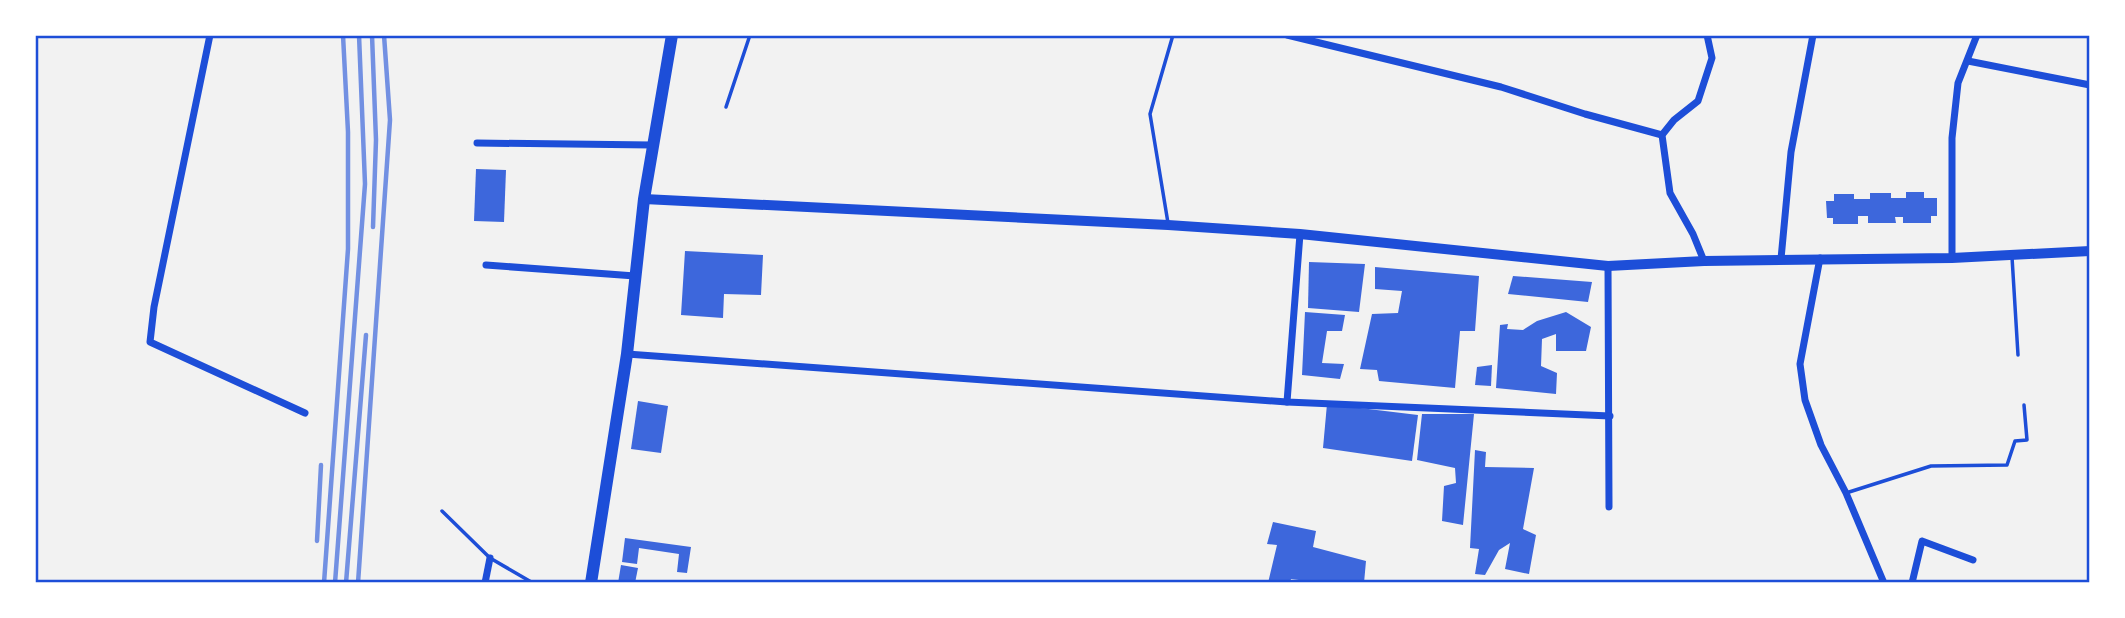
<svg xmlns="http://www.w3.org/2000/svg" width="2125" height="618" font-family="'Open Sans',sans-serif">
<rect width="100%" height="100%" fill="#f2f2f2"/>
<!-- building -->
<g fill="#3d67dc">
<polygon points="476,169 506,170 504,222 474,221"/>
<polygon points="1906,192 1924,192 1924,198 1937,198 1937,216 1931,216 1931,223 1903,223 1903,217 1895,217 1896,223 1868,223 1868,216 1858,216 1858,224 1833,224 1833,218 1827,218 1826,201 1834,201 1834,194 1854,194 1854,199 1870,199 1870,193 1891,193 1891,198 1906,198"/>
<polygon points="685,251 763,255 761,295 724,294 723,318 681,315"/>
<polygon points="1309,262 1365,264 1359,312 1308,308"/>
<polygon points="1375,267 1479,276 1475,331 1460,331 1455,388 1379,381 1377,370 1360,369 1372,314 1398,313 1402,291 1375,289"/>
<polygon points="1513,276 1592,282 1588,302 1508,294"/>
<polygon points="1305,312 1345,315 1342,331 1327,331 1322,363 1344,364 1340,379 1302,375"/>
<polygon points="1566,312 1591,327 1586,351 1556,351 1556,334 1542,339 1541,366 1557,373 1556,394 1496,388 1500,325 1508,324 1507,329 1523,330 1537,321"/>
<polygon points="1492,365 1491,386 1475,385 1477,367"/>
<polygon points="638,401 668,406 661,453 631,449"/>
<polygon points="1327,404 1418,415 1412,461 1323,448"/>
<polygon points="1422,414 1474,414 1463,525 1442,521 1444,486 1456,483 1455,468 1417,460"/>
<polygon points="1475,450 1486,452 1485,467 1534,468 1523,529 1536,535 1529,574 1505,569 1510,543 1499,550 1485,575 1475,574 1479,549 1470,548"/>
<polygon points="1273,522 1316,531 1313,547 1366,561 1364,583 1322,583 1291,579 1290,583 1268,583 1277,545 1267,544"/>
<polygon points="625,538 691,547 687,573 677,572 679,554 639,548 637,564 622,562"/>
<polygon points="621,565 638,568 635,583 618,583"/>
</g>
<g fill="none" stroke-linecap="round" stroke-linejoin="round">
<!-- service -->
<g stroke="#1d4ed8" stroke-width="3.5">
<polyline points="726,107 750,35"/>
<polyline points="1168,223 1150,114 1173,35"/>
<polyline points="2012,257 2018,355"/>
<polyline points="1846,493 1931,466 2007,465 2015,441 2027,440 2024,405"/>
<polyline points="442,511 490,558 533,583"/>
</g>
<!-- minor -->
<g stroke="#1d4ed8" stroke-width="7">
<polyline points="210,35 154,307 150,342 305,413"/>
<polyline points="1287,35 1501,87 1585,114 1662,135"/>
<polyline points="1968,61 2090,85"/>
<polyline points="477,143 652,145"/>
<polyline points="1820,258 1800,364 1805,400 1821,445 1846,493 1884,583"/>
<polyline points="1952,258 1952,138 1958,83 1977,35"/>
<polyline points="1781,259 1791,152 1813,35"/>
<polyline points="1704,261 1693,234 1670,193 1662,135 1674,120 1698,101 1712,58 1707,35"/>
<polyline points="486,265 635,276"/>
<polyline points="1608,266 1609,507"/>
<polyline points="627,354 1287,402 1610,416"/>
<polyline points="1287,402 1300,234"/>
<polyline points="485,583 490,558"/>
<polyline points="1912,583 1922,541 1973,560"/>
</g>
<!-- tertiary -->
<polyline stroke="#1d4ed8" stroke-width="10" points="644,199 1168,225 1300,234 1608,266 1704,261 1952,258 2090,251"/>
<!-- primary -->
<polyline stroke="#1d4ed8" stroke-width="12" points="591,583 627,354 644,199 672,35"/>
<!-- rail -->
<g stroke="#7290e2" stroke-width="4.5">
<polyline points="372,35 376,140 373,227"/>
<polyline points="317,541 321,465"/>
<polyline points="324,583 348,249 348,132 343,35"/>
<polyline points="335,583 365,184 359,35"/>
<polyline points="346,583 366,335"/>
<polyline points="358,583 390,120 384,35"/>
</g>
</g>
<!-- border -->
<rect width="2125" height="618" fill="none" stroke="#ffffff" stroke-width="74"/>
<rect x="37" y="37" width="2051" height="544" fill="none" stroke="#1d4ed8" stroke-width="2.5"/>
</svg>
